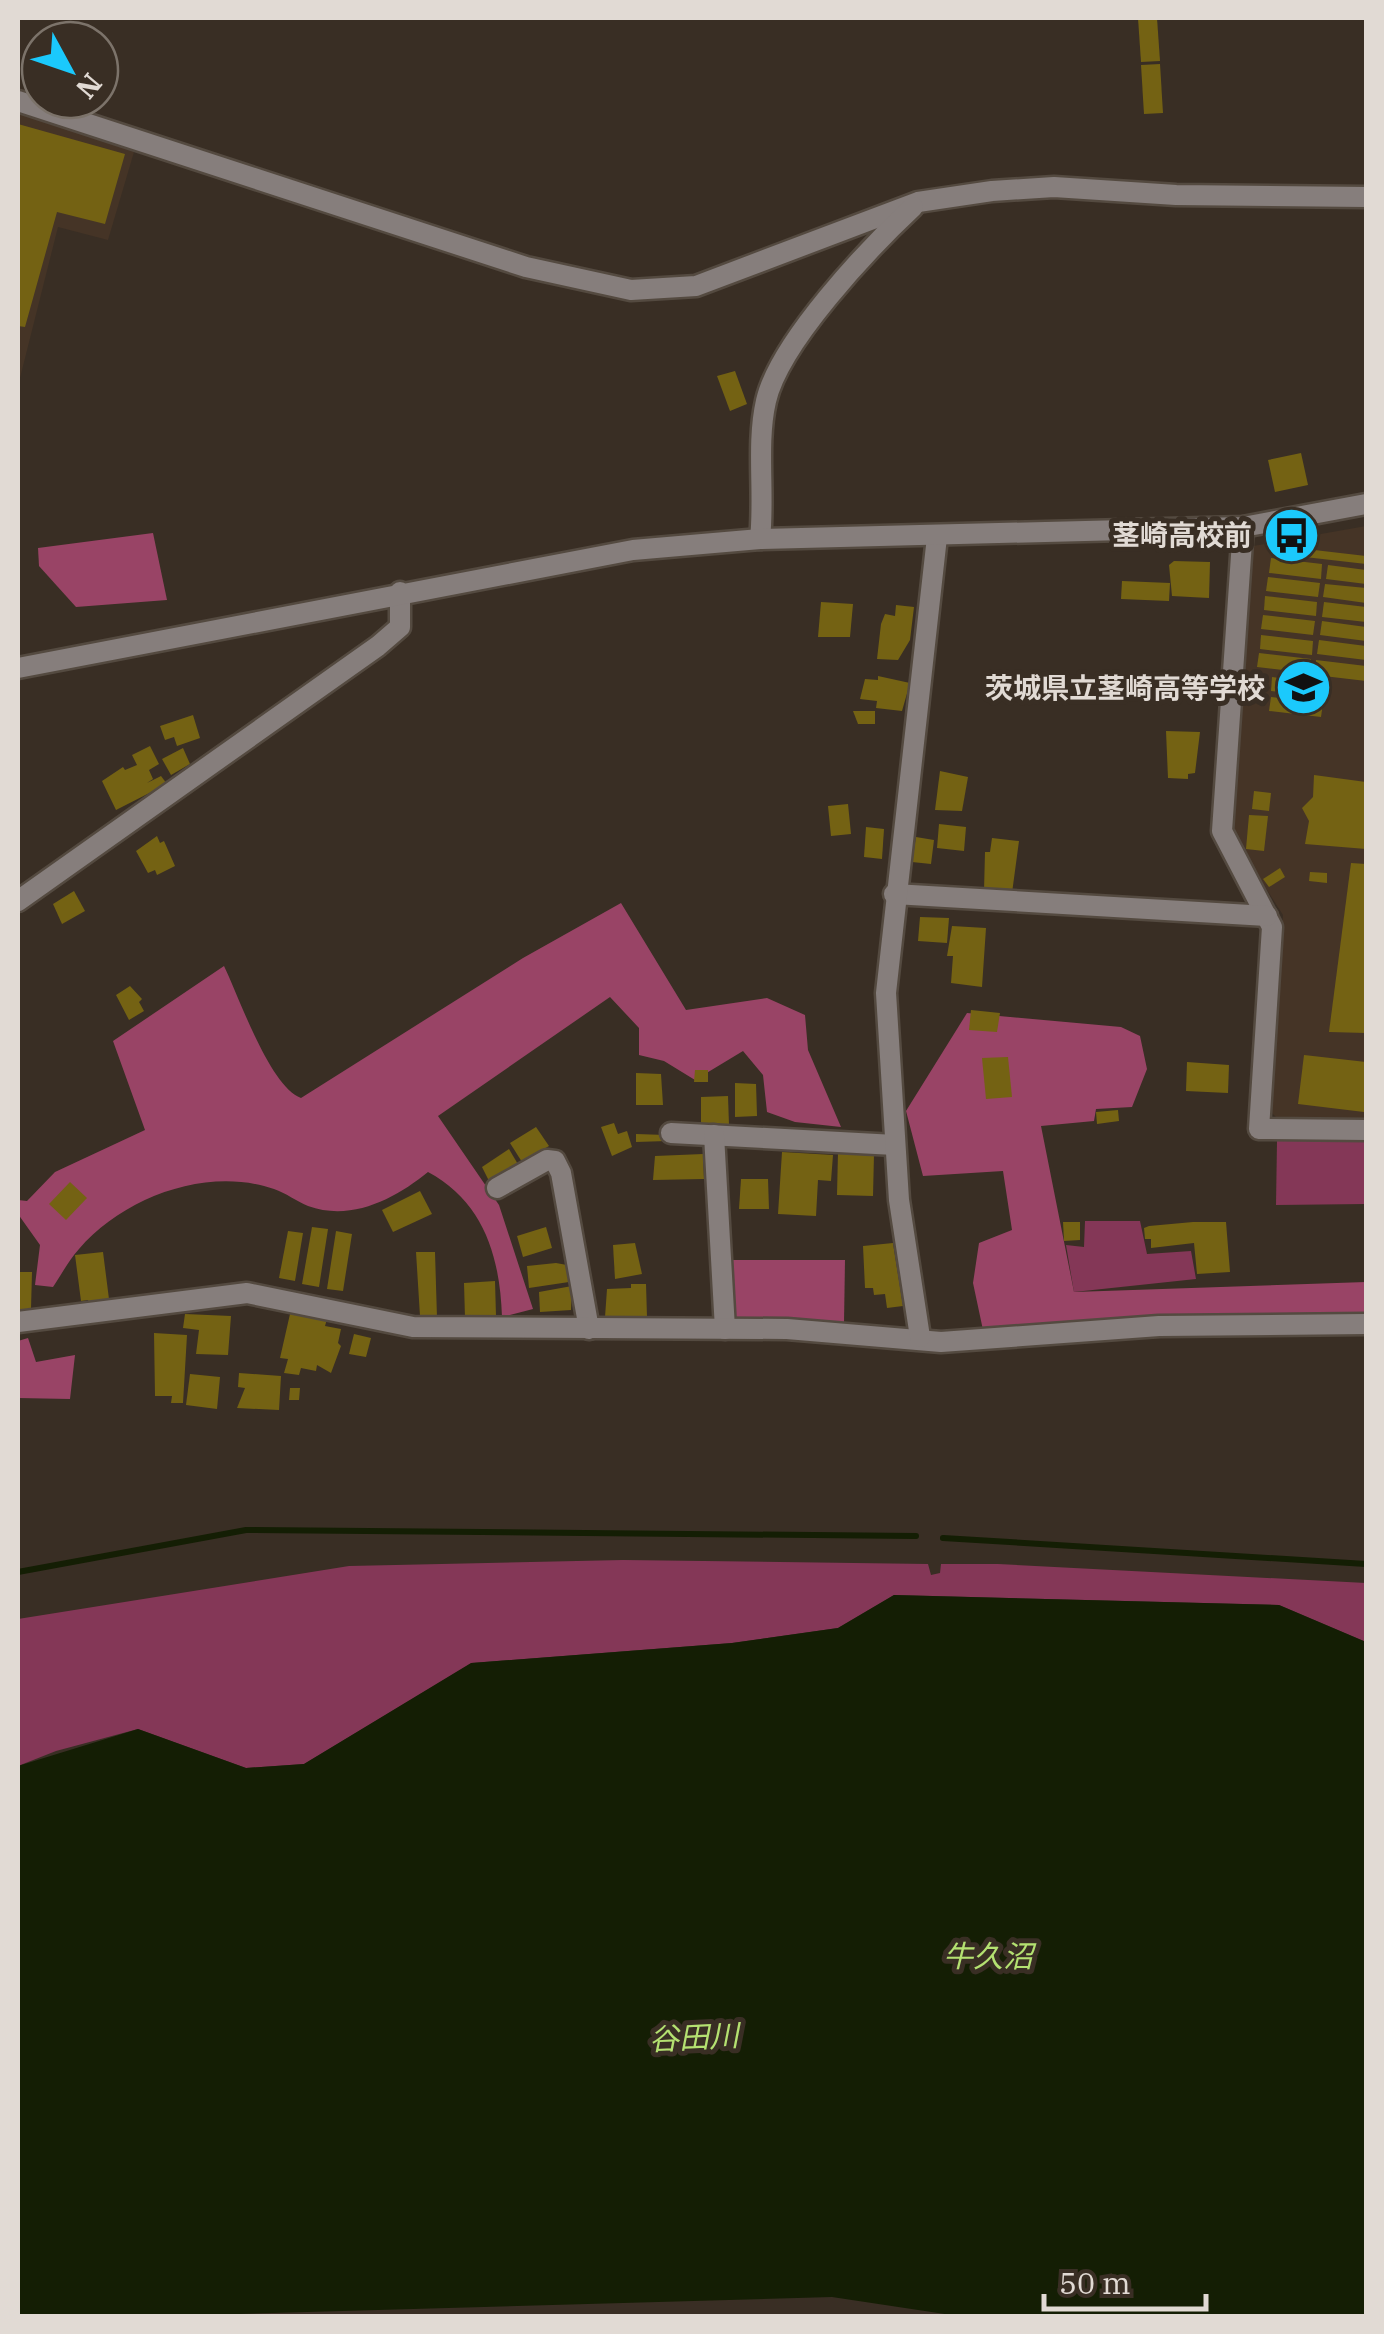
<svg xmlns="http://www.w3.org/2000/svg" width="1384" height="2334" font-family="'IBM Plex Serif','Noto Sans JP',serif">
<rect width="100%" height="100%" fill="#392e24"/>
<!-- built -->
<g fill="#453426">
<polygon points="18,110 134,152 108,240 58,227 20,378"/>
<polygon points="1366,526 1366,1120 1279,1120 1272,1113 1283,915 1228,829 1253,546"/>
</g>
<!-- green -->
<g fill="#843757">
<polygon points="1277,1141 1366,1141 1366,1204 1276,1205"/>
<polygon points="1085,1221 1140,1221 1147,1254 1191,1251 1196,1279 1074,1292 1066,1245 1084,1247"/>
<polygon points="623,1560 928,1564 931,1575 940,1573 941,1564 998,1564 1366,1583 1366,1642 1279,1605 894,1595 838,1628 732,1643 472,1663 304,1764 246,1768 138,1729 56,1751 18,1766 18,1619 349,1566"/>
</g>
<!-- forest -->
<g fill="#946">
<polygon points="153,533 167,600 76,607 39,566 38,548"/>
<path d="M 621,903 L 686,1010 L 767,998 L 805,1015 L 808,1050 L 841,1127 L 795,1122 L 767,1112 L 763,1075 L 743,1051 L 695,1080 L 664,1061 L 639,1055 L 639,1028 L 610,997 L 438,1116 L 499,1205 L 533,1309 L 502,1317 C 500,1257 484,1202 428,1172 C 396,1198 352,1222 308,1206 C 296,1201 286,1193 274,1189 C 207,1166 124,1197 79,1249 C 69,1260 61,1275 53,1287 L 35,1285 L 40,1245 L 18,1214 L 18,1200 L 27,1201 L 55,1172 L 145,1130 L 113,1041 L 224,966 C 239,997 270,1087 301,1098 L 523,958 Z"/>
<polygon points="967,1013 1121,1027 1140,1036 1147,1069 1132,1107 1096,1109 1094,1121 1041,1126 1074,1292 1366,1282 1366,1316 1258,1314 983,1330 973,1283 979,1243 1012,1230 1003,1171 923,1176 906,1111"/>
<polygon points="730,1260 845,1260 844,1323 730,1322"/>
<polygon points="28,1338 36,1362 75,1355 70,1399 18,1398 18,1341"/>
</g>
<!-- water -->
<polygon fill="#141e04" points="894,1595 1279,1605 1366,1642 1366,2316 958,2316 832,2297 168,2316 18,2316 18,1766 138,1729 246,1768 304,1764 471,1663 732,1643 838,1628"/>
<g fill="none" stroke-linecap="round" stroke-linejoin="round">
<!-- stream -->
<g stroke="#141e04" stroke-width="6">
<polyline points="943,1538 1366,1564"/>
<polyline points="18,1572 246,1530 916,1536"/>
</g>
</g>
<!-- building -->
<g fill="#746213">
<polygon points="1138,18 1157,18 1160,61 1141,62"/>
<polygon points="1160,64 1163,113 1144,114 1141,65"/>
<polygon points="18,124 125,154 105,224 57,212 25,327 18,326"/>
<polygon points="735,371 747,404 730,411 717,376"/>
<polygon points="1301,453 1308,485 1275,492 1268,460"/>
<polygon points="1271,545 1366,556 1366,564 1270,553"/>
<polygon points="1271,558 1322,564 1321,579 1269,573"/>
<polygon points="1174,561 1210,562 1209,598 1172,596 1169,565"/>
<polygon points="1328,565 1366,570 1366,584 1326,579"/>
<polygon points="1268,577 1320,583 1318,597 1266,591"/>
<polygon points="1122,581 1170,583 1169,601 1121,599"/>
<polygon points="1325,584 1366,588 1366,603 1323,597"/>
<polygon points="1265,596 1317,602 1316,616 1264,610"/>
<polygon points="821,602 853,604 850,637 818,637"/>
<polygon points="1324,602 1366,607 1366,622 1322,617"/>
<polygon points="896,605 914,607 910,640 898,660 877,659 881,624 885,614 895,616"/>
<polygon points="1263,615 1315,621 1313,635 1261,629"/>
<polygon points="1322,621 1366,627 1366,641 1320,635"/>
<polygon points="1261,635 1313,641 1312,655 1260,649"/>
<polygon points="1319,640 1366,646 1366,660 1317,654"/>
<polygon points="1259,653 1311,659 1309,673 1257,667"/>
<polygon points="1316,660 1366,666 1366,681 1315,675"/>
<polygon points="878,676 910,683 902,711 876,708 877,701 860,699 865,679 878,680"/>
<polygon points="1272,677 1324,684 1323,697 1271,691"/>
<polygon points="1271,697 1323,703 1321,717 1269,711"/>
<polygon points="853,711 875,711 875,724 858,724"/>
<polygon points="193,715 200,738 177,746 174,737 165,740 160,726"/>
<polygon points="1166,731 1200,732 1195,773 1188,774 1188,779 1168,778"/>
<polygon points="150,746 159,764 149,770 153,779 147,783 161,776 167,784 116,810 102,781 123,767 125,770 137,765 132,755"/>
<polygon points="183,748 190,764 171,775 162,759"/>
<polygon points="940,771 968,777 962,811 935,810"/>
<polygon points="1314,775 1366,782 1366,849 1305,844 1309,821 1302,808 1313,797"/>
<polygon points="1254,791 1271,793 1269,811 1252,809"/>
<polygon points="848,804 851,834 831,836 828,806"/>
<polygon points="1249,815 1268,816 1264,851 1246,849"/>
<polygon points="939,824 966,827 964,851 937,848"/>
<polygon points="866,827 884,829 882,859 864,857"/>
<polygon points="157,836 160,843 164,841 175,866 157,875 155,870 148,873 136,851"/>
<polygon points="916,837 934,840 931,864 912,862"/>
<polygon points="992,838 1019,841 1012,893 984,891 985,852 990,852"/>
<polygon points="1351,863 1366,864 1366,1033 1329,1032"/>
<polygon points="1280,868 1285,877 1269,887 1263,879"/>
<polygon points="1310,872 1327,873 1327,883 1309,881"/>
<polygon points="74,891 85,911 62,924 53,904"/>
<polygon points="920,917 949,918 947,943 918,941"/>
<polygon points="952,926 986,928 982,987 951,983 953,956 947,956"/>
<polygon points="130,986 142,999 139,1002 144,1011 129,1020 116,995"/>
<polygon points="971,1010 1000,1013 997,1032 969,1030"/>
<polygon points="1304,1055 1366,1062 1364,1112 1298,1104"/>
<polygon points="1008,1057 1012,1097 986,1099 982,1058"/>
<polygon points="1187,1062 1229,1065 1228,1093 1186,1091"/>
<polygon points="695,1070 708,1070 708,1082 694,1082"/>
<polygon points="636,1073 661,1074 663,1105 636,1105"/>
<polygon points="735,1083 756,1084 757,1116 735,1117"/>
<polygon points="728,1096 729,1125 701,1125 701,1097"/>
<polygon points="1118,1110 1119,1121 1097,1124 1096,1112"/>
<polygon points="614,1123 618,1134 627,1131 632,1147 612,1156 601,1127"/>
<polygon points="536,1127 549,1146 522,1162 510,1143"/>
<polygon points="636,1134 666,1135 667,1141 636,1142"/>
<polygon points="509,1149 519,1166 494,1182 488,1179 482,1167"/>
<polygon points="782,1152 833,1155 831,1181 818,1180 816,1216 778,1214"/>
<polygon points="838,1152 874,1154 873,1196 837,1195"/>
<polygon points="703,1154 704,1179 653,1180 655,1156"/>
<polygon points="741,1179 768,1179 769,1209 739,1209"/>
<polygon points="70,1182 87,1198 66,1220 49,1204"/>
<polygon points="420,1191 432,1214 393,1232 382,1210"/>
<polygon points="1063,1222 1080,1222 1080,1240 1064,1241"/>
<polygon points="1193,1222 1226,1222 1230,1272 1197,1274 1194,1243 1151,1248 1151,1239 1145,1239 1144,1228 1149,1226"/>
<polygon points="312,1227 328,1229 319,1287 302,1284"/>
<polygon points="546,1227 552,1248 523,1257 517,1236"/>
<polygon points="288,1231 303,1233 295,1281 279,1278"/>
<polygon points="336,1231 352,1234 343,1291 327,1289"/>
<polygon points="635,1243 642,1274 615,1279 613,1245"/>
<polygon points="893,1243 903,1306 887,1308 885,1294 874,1295 873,1288 865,1288 863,1246"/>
<polygon points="103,1252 109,1299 89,1304 88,1300 81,1301 75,1255"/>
<polygon points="416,1252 435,1252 437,1318 420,1316"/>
<polygon points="556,1263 567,1265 569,1282 529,1288 527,1266"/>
<polygon points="18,1272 32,1272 31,1309 18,1309"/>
<polygon points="495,1281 496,1316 465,1318 464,1283"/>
<polygon points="631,1284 646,1284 647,1317 605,1317 607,1289 631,1288"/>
<polygon points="572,1286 571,1310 540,1312 539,1292"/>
<polygon points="185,1314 231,1316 228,1355 196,1354 199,1330 183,1328"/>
<polygon points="290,1314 327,1319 325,1326 341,1329 338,1343 341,1346 331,1373 317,1365 316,1371 301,1368 299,1375 284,1373 288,1359 280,1358"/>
<polygon points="154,1333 187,1335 183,1403 171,1403 172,1396 155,1396"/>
<polygon points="354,1334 371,1338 366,1357 349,1354"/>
<polygon points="239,1373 281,1376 279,1410 237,1408 245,1388 238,1387"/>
<polygon points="190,1374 220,1377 217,1409 186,1405"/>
<polygon points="290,1388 300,1388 299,1400 289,1400"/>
</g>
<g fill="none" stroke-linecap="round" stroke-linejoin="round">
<defs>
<g id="minor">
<polyline points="18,101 526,267 631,290 696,286 918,202 992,191 1054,187 1176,195 1366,197"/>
<polyline points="1243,527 1222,831 1272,927 1259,1129 1366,1130"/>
<path d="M 760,539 C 765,494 756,445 766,401 C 779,343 869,248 913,207"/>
<polyline points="894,894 1267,916"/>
<polyline points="18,901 378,646 400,627 400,592"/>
<polyline points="671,1133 895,1145"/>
<polyline points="714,1135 725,1329"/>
<polyline points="497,1188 547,1160 555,1161 561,1173 589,1329"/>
<polyline points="18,1322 247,1293 413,1327 787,1329 941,1342 1159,1326 1366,1324"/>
<polyline points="920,1337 899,1200 886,993 937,537"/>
</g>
<polyline id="tertiary" points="18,668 633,550 760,539 1243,527 1366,504"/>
</defs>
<!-- minor casing -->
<use href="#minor" stroke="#544a40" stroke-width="25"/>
<!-- tertiary casing -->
<use href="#tertiary" stroke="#544a40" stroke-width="25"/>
<!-- minor -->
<use href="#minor" stroke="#867e7c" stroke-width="20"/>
<!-- tertiary -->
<use href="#tertiary" stroke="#867e7c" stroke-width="20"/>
</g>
<!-- icons -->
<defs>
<symbol id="bus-disc" viewBox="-11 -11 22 22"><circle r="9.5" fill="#1bc9fc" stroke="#392e24"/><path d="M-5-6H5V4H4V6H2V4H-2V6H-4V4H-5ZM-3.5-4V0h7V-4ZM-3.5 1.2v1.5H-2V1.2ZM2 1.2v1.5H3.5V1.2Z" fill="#111"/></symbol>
<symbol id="school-disc" viewBox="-11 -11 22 22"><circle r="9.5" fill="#1bc9fc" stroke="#392e24"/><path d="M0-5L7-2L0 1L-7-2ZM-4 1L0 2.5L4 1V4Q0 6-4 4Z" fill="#111"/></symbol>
</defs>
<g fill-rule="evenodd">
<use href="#bus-disc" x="1260" y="504" width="63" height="63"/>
<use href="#school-disc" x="1272" y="656" width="63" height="63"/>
</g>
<g text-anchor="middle" stroke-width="10" stroke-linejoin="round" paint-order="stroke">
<!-- poi labels -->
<g font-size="28" font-weight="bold" fill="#e1dad4" stroke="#392e24" text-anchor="end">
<text x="1252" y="545">茎崎高校前</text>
<text x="1265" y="698">茨城県立茎崎高等学校</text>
</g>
<!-- water labels -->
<g font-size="30" font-style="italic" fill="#b4e171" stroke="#392e24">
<text x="988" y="1967">牛久沼</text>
<text transform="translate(694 2038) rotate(-3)" y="10">谷田川</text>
</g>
</g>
<!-- border -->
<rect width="1384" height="2334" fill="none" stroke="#e1dad4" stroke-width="40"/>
<!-- north arrow -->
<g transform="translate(70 70) rotate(130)"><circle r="48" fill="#392e24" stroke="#7c736a" stroke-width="2.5"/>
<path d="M0-8L18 38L0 25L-18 38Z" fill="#1bc9fc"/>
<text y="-15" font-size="28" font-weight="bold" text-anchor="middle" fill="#e1dad4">N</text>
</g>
<!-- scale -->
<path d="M1044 2294v15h162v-15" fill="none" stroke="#e1dad4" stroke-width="5"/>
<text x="1059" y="2294" font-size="30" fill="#e1dad4" stroke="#392e24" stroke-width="8" paint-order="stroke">50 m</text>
</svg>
